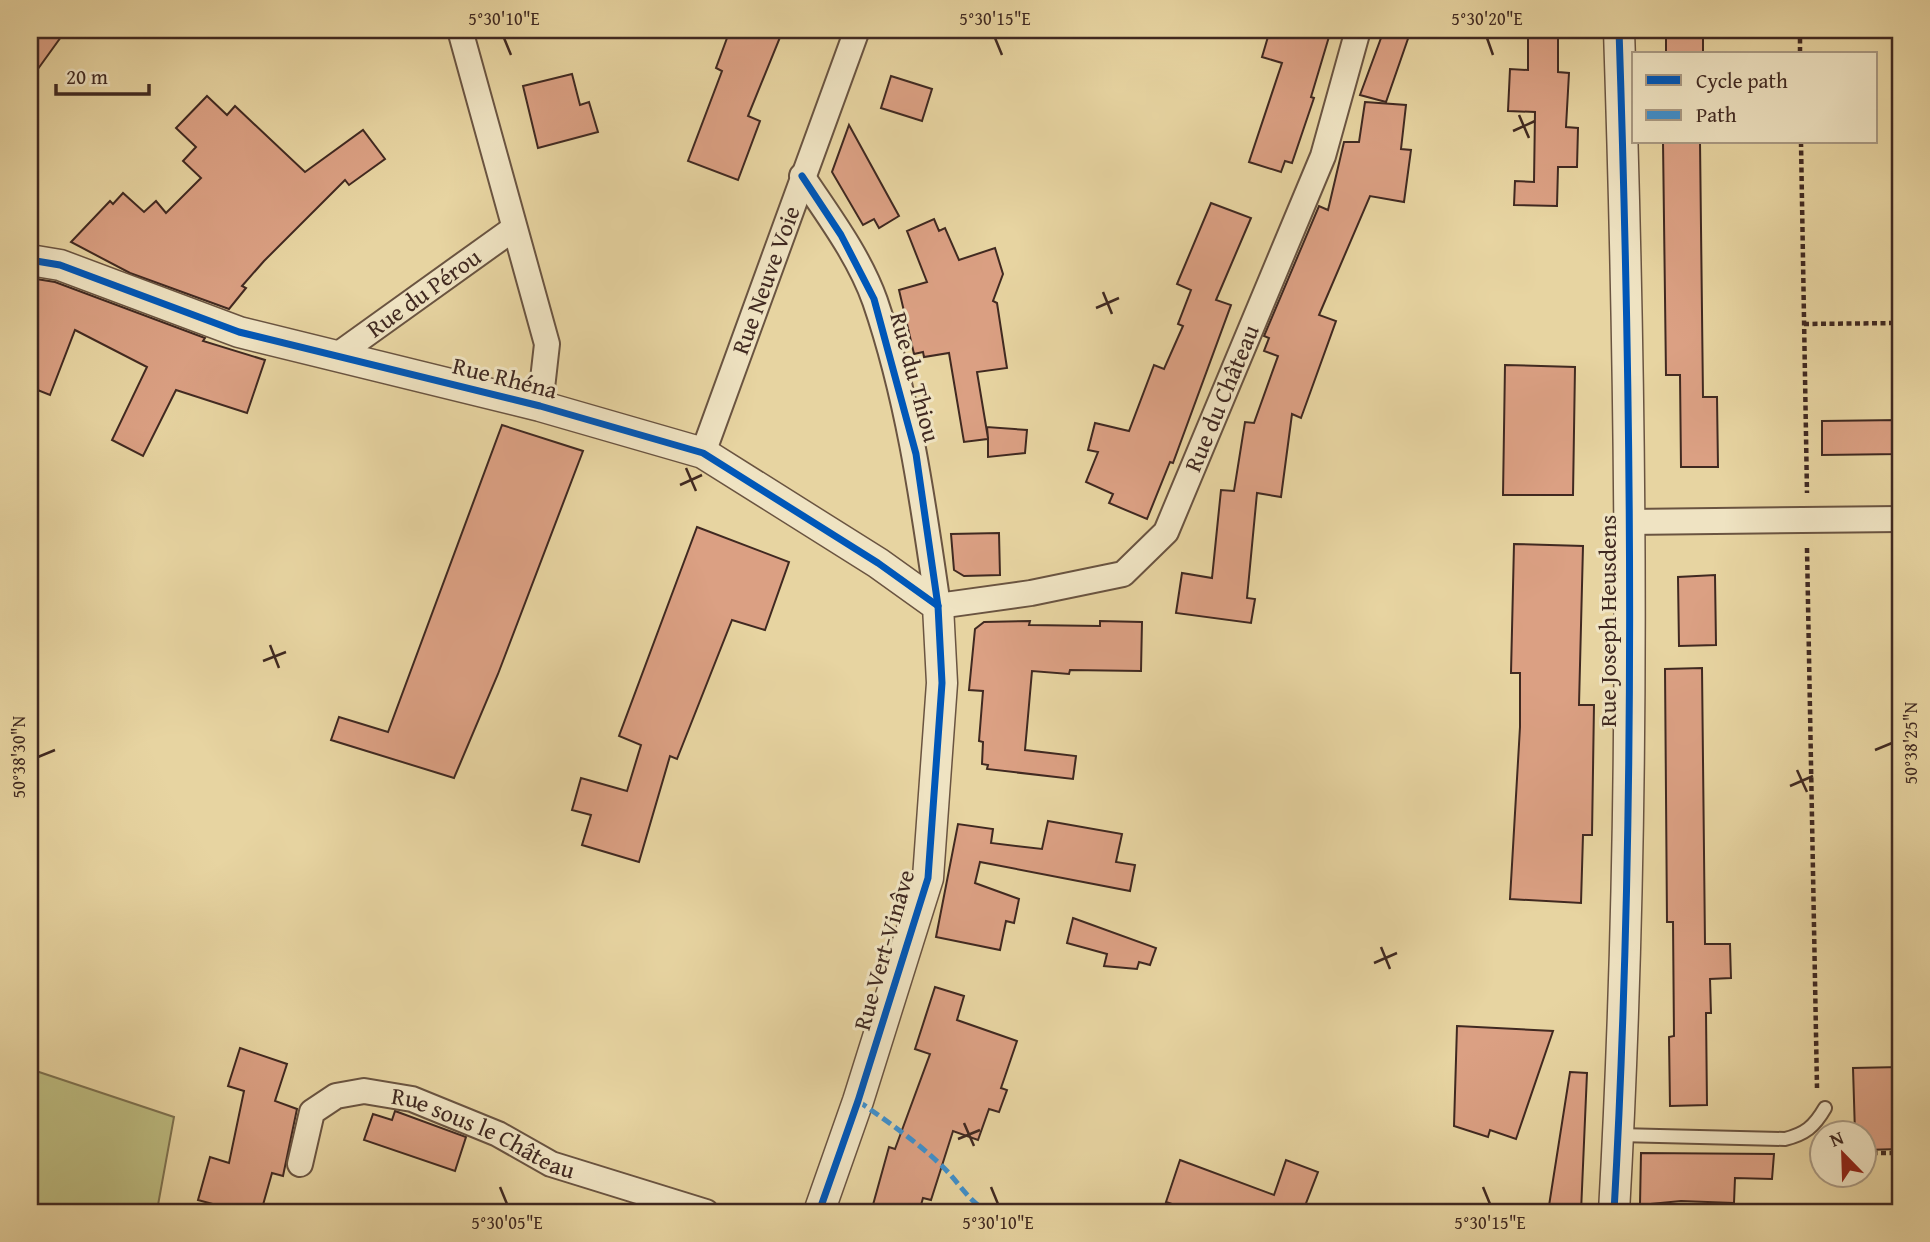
<svg xmlns="http://www.w3.org/2000/svg" width="1930" height="1242" font-family="'Gentium Book Plus',serif">
<rect width="100%" height="100%" fill="#e7d4a1"/>
<filter id="stains"><feTurbulence type="fractalNoise" baseFrequency=".00286" numOctaves="4"/><feColorMatrix values="0 0 0 0 .2 0 0 0 0 .09 0 0 0 0 .02 0 0 0 .5 -.17"/></filter>
<radialGradient id="worn" r=".72"><stop offset=".6" stop-color="#630" stop-opacity="0"/><stop offset="1" stop-color="#630" stop-opacity=".3"/></radialGradient>
<!-- green -->
<polygon fill="#bcbb80" stroke="#7e7250" stroke-width="2" points="30,1069 174,1117 158,1205 190,1212 30,1212"/>
<!-- building -->
<g fill="#dba083" stroke="#402921" stroke-width="2">
<polygon points="30,30 66,30 30,80"/>
<polygon points="730,30 783,30 748,116 760,121 738,180 688,161 722,71 716,68"/>
<polygon points="1270,30 1331,30 1311,97 1314,98 1292,163 1285,161 1281,172 1249,162 1282,63 1262,57"/>
<polygon points="1384,30 1411,30 1386,102 1360,95"/>
<polygon points="1528,30 1558,30 1558,72 1569,73 1566,127 1578,128 1577,167 1558,167 1557,206 1514,205 1515,181 1534,182 1535,112 1508,111 1510,69 1528,70"/>
<rect x="1666" y="30" width="37" height="24"/>
<polygon points="572,74 580,105 589,102 598,132 538,148 523,86"/>
<polygon points="891,76 932,89 922,121 881,108"/>
<polygon points="207,96 227,115 235,106 305,172 363,130 385,159 349,185 345,180 264,261 242,286 246,288 229,309 130,273 71,242 110,201 113,204 123,193 144,212 156,201 166,213 201,178 183,161 196,147 176,128"/>
<polygon points="1365,102 1406,105 1401,149 1411,150 1404,202 1370,196 1319,315 1336,321 1301,418 1292,414 1281,497 1257,493 1247,598 1255,599 1251,623 1176,613 1182,573 1212,578 1221,490 1234,491 1245,422 1254,423 1278,356 1264,351 1269,338 1264,336 1319,206 1328,210 1344,142 1359,142"/>
<polygon points="849,125 899,216 879,228 874,219 863,225 832,172"/>
<polygon points="1663,142 1700,142 1703,397 1717,397 1718,467 1681,467 1680,375 1666,375"/>
<polygon points="1211,203 1251,218 1216,300 1231,305 1173,463 1170,462 1147,519 1109,503 1113,494 1086,482 1098,452 1088,450 1095,423 1129,431 1154,365 1164,369 1183,326 1178,324 1191,290 1177,284"/>
<polygon points="934,219 939,231 945,228 959,260 995,248 1003,274 993,301 997,303 1007,368 977,372 988,438 987,427 1027,430 1025,453 988,457 988,439 964,442 949,353 924,357 923,352 914,354 899,290 927,282 907,231"/>
<polygon points="30,278 55,282 205,338 203,341 265,360 247,413 176,390 143,456 112,440 147,367 75,330 50,395 30,387"/>
<polygon points="1505,365 1575,367 1573,495 1503,495"/>
<polygon points="1900,420 1900,454 1822,455 1822,421"/>
<polygon points="502,425 583,451 498,674 454,778 331,740 339,717 388,732"/>
<polygon points="697,527 789,562 765,630 732,620 677,759 670,756 639,862 582,845 591,815 572,810 581,778 627,791 641,745 619,736"/>
<polygon points="999,533 1000,575 964,576 954,570 951,534"/>
<polygon points="1514,544 1583,546 1579,705 1594,705 1592,835 1583,835 1581,903 1510,899 1520,727 1520,673 1511,673"/>
<polygon points="1715,575 1716,645 1679,646 1678,577"/>
<polygon points="1030,621 1029,625 1100,626 1100,621 1142,622 1141,671 1070,670 1069,674 1032,671 1025,750 1076,756 1073,779 987,769 988,765 982,764 983,742 979,741 983,691 969,690 975,629 984,622"/>
<polygon points="1702,668 1705,944 1730,944 1731,978 1710,979 1711,1013 1706,1013 1707,1105 1670,1106 1669,1037 1674,1036 1673,922 1667,922 1665,669"/>
<polygon points="1048,821 1122,834 1116,862 1135,865 1130,891 980,862 975,883 1019,899 1014,923 1006,921 1000,950 936,937 958,824 993,829 991,843 1042,849"/>
<polygon points="1073,918 1156,948 1150,965 1139,962 1137,969 1104,966 1107,954 1067,943"/>
<polygon points="935,987 964,996 957,1020 1017,1041 1001,1088 1007,1090 999,1112 989,1109 978,1140 953,1131 931,1200 923,1198 919,1212 871,1212 889,1147 895,1149 930,1054 915,1049"/>
<polygon points="1457,1026 1553,1031 1516,1139 1490,1130 1488,1137 1454,1126"/>
<polygon points="240,1048 287,1064 275,1101 297,1109 283,1176 272,1173 261,1212 242,1212 198,1200 210,1157 229,1163 244,1091 228,1086"/>
<polygon points="1900,1067 1900,1149 1864,1150 1864,1133 1855,1133 1853,1068"/>
<polygon points="1570,1072 1587,1073 1581,1212 1548,1212"/>
<polygon points="395,1111 466,1137 455,1171 364,1140 373,1114 392,1120"/>
<polygon points="1641,1153 1774,1154 1772,1179 1735,1178 1734,1203 1681,1201 1640,1205"/>
<polygon points="1180,1160 1274,1195 1286,1160 1318,1172 1305,1206 1314,1209 1313,1212 1196,1212 1166,1202"/>
</g>
<g fill="none" stroke-linecap="round" stroke-linejoin="round">
<defs>
<path id="service" d="M 1619,1135 L 1785,1139 C 1805,1134 1814,1127 1825,1108"/>
<g id="minor">
<polyline points="460,30 547,344 540,406"/>
<path id="s1" d="M 802,176 C 828,215 859,256 875,301 C 909,400 923,503 938,606 L 1031,593 L 1123,574 L 1166,532 L 1323,156 L 1358,30"/>
<path id="s2" d="M 336,356 L 513,229"/>
<path id="s3" d="M 703,453 L 857,30"/>
<polyline points="1628,522 1900,519"/>
<path id="s4" d="M 300,1164 L 312,1112 L 336,1096 L 364,1091 L 412,1099 L 498,1134 L 551,1164 L 706,1212"/>
</g>
<g id="tertiary">
<polyline points="30,260 60,265 239,332 540,406 703,453 878,563 938,606 942,683 928,878 858,1101 819,1212"/>
<path d="M 1614,1212 C 1636,819 1632,423 1619,30"/>
</g>
</defs>
<!-- service casing -->
<use href="#service" stroke="#6a5441" stroke-width="16"/>
<!-- minor casing -->
<use href="#minor" stroke="#6a5441" stroke-width="28"/>
<!-- tertiary casing -->
<use href="#tertiary" stroke="#6a5441" stroke-width="33"/>
<!-- path -->
<g stroke="#402921" stroke-width="4.5" stroke-dasharray="5 3.5" stroke-linecap="butt">
<polyline points="1800,30 1800,54"/>
<polyline points="1801,142 1807,493"/>
<polyline points="1804,324 1900,323"/>
<polyline points="1807,548 1817,1088"/>
<polyline points="1864,1153 1900,1153"/>
</g>
<!-- service -->
<use href="#service" stroke="#efe3c2" stroke-width="12"/>
<!-- minor -->
<use href="#minor" stroke="#efe3c2" stroke-width="24"/>
<!-- tertiary -->
<use href="#tertiary" stroke="#efe3c2" stroke-width="30"/>
<!-- quiet -->
<path stroke="#3f8fcb" stroke-width="5" stroke-dasharray="10 5" stroke-linecap="butt" d="M 858,1101 C 887,1121 916,1141 942,1166 C 958,1181 968,1201 988,1212"/>
<defs>
<g id="cycleway">
<polyline points="802,176 841,235 874,299 916,454 938,606 942,683 928,878 858,1101 819,1212"/>
<polyline points="30,260 60,265 239,332 540,406 703,453 878,563 938,606"/>
<path d="M 1614,1212 C 1636,819 1632,423 1619,30"/>
</g>
</defs>
<!-- cycleway casing -->
<use href="#cycleway" stroke="#efe3c2" stroke-width="11"/>
<!-- cycleway -->
<use href="#cycleway" stroke="#0057b8" stroke-width="7"/>
</g>
<!-- ticks -->
<path fill="none" stroke="#402921" stroke-width="2.5" d="M 504,38 L 511,55M 995,38 L 1002,55M 1487,38 L 1493,55M 1519,115 L 1529,138M 1513,131 L 1535,121M 1103,292 L 1112,314M 1096,308 L 1119,298M 686,468 L 696,491M 680,485 L 702,475M 270,645 L 279,668M 263,661 L 286,652M 1875,750 L 1892,743M 38,757 L 55,750M 1797,770 L 1807,792M 1790,786 L 1813,776M 1381,947 L 1390,969M 1374,963 L 1397,953M 964,1123 L 974,1146M 958,1139 L 980,1130M 500,1187 L 507,1204M 991,1187 L 998,1204M 1483,1187 L 1490,1204"/>
<g text-anchor="middle" stroke-width="6" stroke-linejoin="round" paint-order="stroke">
<!-- street labels -->
<g font-size="24" fill="#402921" stroke="#efe3c2">
<text dy="8" stroke="none"><textPath href="#s3" startOffset="184">Rue Neuve Voie</textPath></text>
<text dy="8" stroke="none"><textPath href="#s2" startOffset="108">Rue du Pérou</textPath></text>
<text transform="translate(915 377) rotate(75)" y="8">Rue du Thiou</text>
<text transform="translate(505 378) rotate(14)" y="8">Rue Rhéna</text>
<text dy="8" stroke="none"><textPath href="#s1" startOffset="850">Rue du Château</textPath></text>
<text transform="translate(1608 621) rotate(-90)" y="8">Rue Joseph Heusdens</text>
<text transform="translate(884 950) rotate(-74)" y="8">Rue Vert-Vinâve</text>
<text dy="8" stroke="none"><textPath href="#s4" startOffset="238">Rue sous le Château</textPath></text>
</g>
</g>
<!-- margin -->
<rect width="1930" height="1242" fill="none" stroke="#e7d4a1" stroke-width="77"/>
<!-- legend -->
<rect x="1632" y="52" width="245" height="91" fill="#efe3c2" stroke="#a99982" stroke-width="2"/>
<rect x="1646" y="75" width="35" height="10" fill="#0057b8" stroke="#a99982" stroke-width="2"/>
<text x="1696" y="88" font-size="21" fill="#402921">Cycle path</text>
<rect x="1646" y="110" width="35" height="10" fill="#3f8fcb" stroke="#a99982" stroke-width="2"/>
<text x="1696" y="122" font-size="21" fill="#402921">Path</text>
<!-- north arrow -->
<g transform="translate(1843 1154) rotate(337)"><circle r="33" fill="#efe3c2" stroke="#a99982" stroke-width="2"/>
<path d="M0-5L12 26L0 18L-12 26Z" fill="#8f2418"/>
<text y="-10" font-size="19" font-weight="bold" text-anchor="middle" fill="#402921">N</text>
</g>
<!-- scale -->
<path d="M56 84v10h93v-10" fill="none" stroke="#402921" stroke-width="3.5"/>
<text x="66" y="84" font-size="21" fill="#402921" stroke="#efe3c2" stroke-width="5" paint-order="stroke">20 m</text>
<rect x="38" y="38" width="1854" height="1166" fill="none" stroke="#402921" stroke-width="2.5"/>
<g font-size="18" text-anchor="middle" fill="#402921">
<text x="504" y="25">5°30'10"E</text>
<text x="995" y="25">5°30'15"E</text>
<text x="1487" y="25">5°30'20"E</text>
<text transform="translate(1911 743) rotate(-90)" y="6">50°38'25"N</text>
<text transform="translate(19 757) rotate(-90)" y="6">50°38'30"N</text>
<text x="507" y="1229">5°30'05"E</text>
<text x="998" y="1229">5°30'10"E</text>
<text x="1490" y="1229">5°30'15"E</text>
</g>
<rect width="100%" height="100%" filter="url(#stains)"/>
<rect width="100%" height="100%" fill="url(#worn)"/>
</svg>
